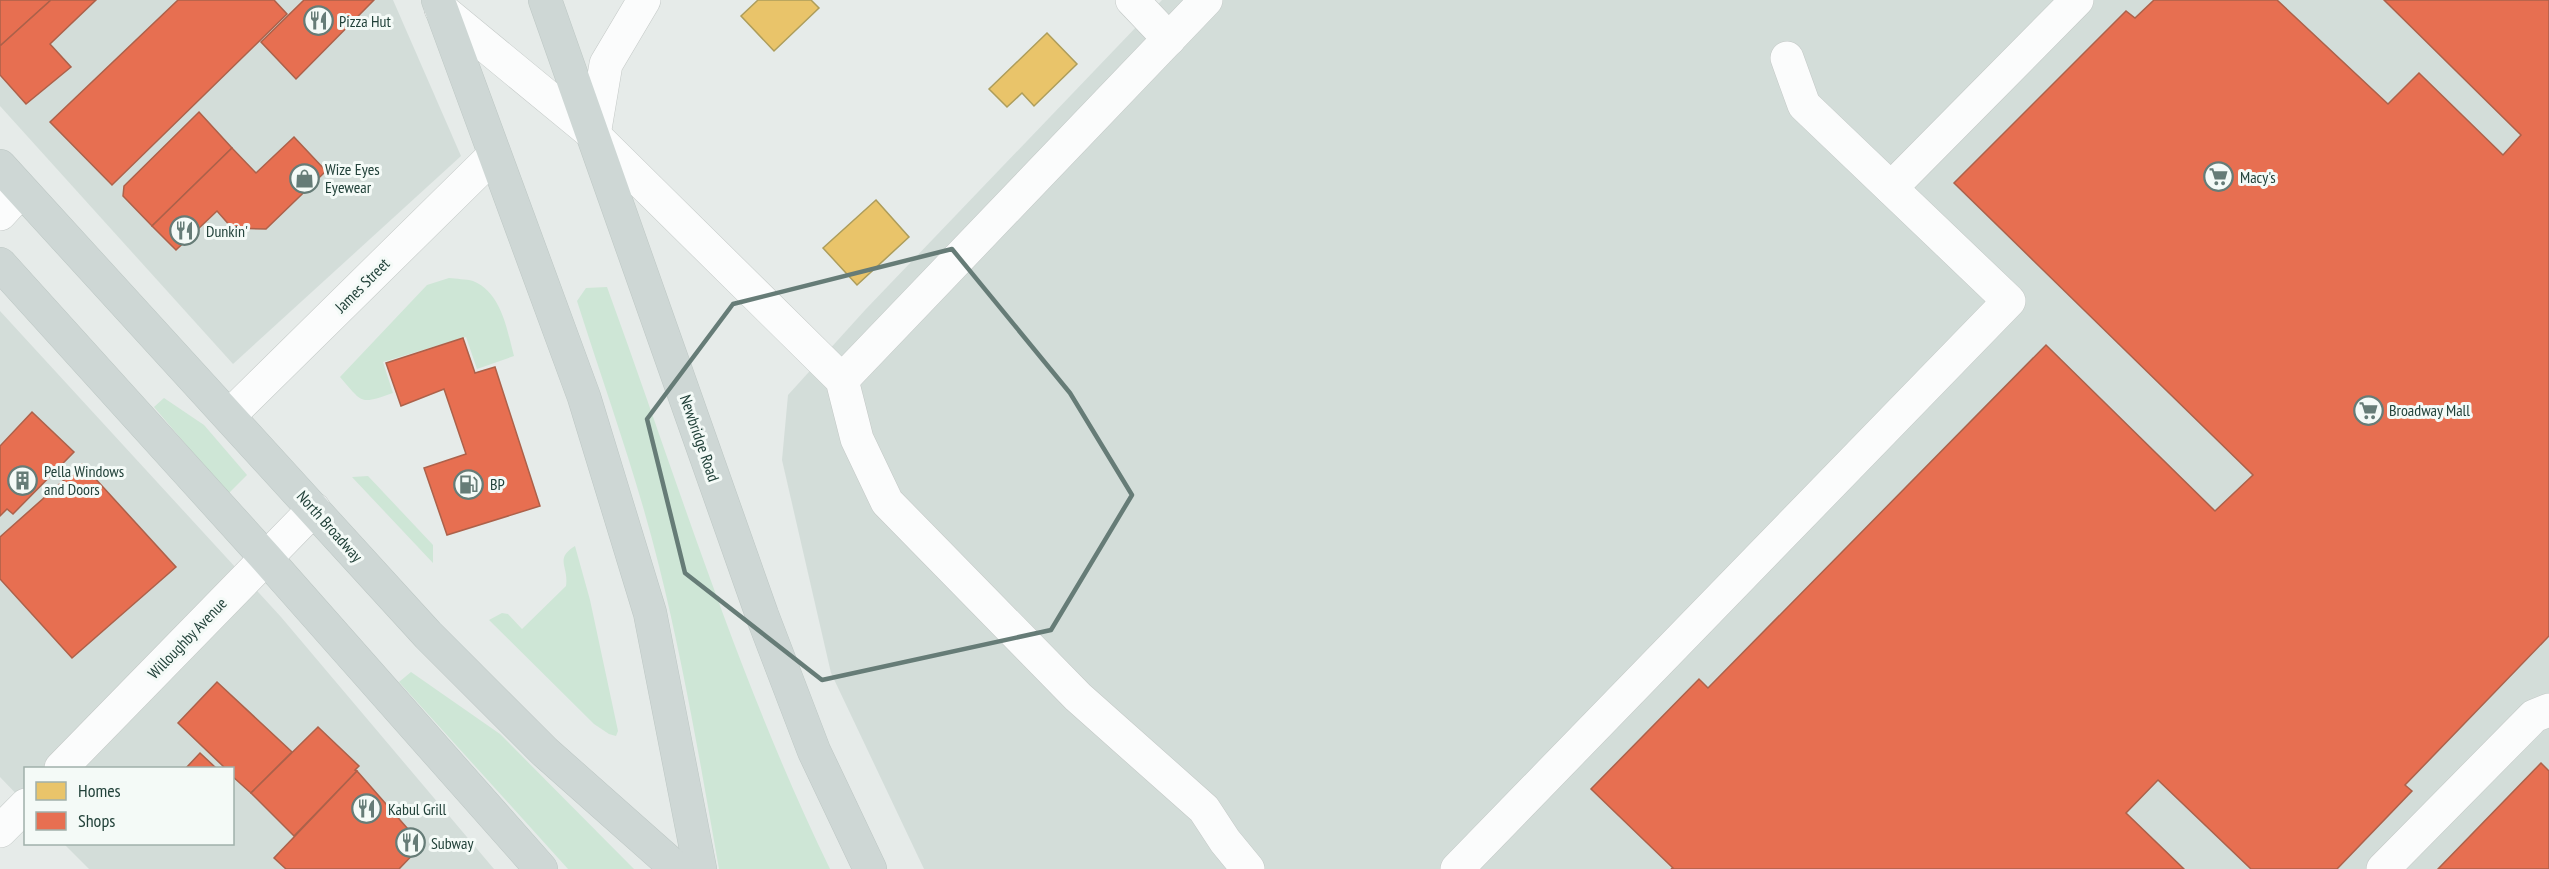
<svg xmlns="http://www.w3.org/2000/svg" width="2549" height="869" font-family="'PT Sans Narrow',sans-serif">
<rect width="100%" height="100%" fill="#e6ebe9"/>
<!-- built -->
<g fill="#d3ddd9">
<polygon points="0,0 393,0 461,156 233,364 0,106"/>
<polygon points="1162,0 2549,0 2549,869 924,869 831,673 782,460 788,395 866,309"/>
<polygon points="0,311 281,617 494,869 89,869 64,844 232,844 232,768 26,768 25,803 0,777"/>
</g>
<!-- green -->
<g fill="#cee6d6">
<path d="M 449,278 C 456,279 466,279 473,281 C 502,293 507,330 514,356 L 477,369 L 466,337 L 383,362 L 393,393 C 359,405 363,403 340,377 L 427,285 Z"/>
<path d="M 607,287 C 678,482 739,682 830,869 L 719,869 C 701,767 684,666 659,566 C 637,477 605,389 577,301 L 586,288 Z"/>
<polygon points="164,398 204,425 247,475 228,494 154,407"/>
<polygon points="368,476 433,545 433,563 352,477"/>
<path d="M 575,546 L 590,600 L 618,731 L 616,736 L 609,734 L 594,724 L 489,620 L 502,613 L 508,614 L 522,629 L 566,586 C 569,566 554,559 575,546 Z"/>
<polygon points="411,672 500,734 634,869 568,869 399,682"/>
</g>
<!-- homes -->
<g fill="#e9c46a" stroke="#ad9d5b" stroke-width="1.5">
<polygon points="758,0 811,0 819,8 774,51 741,16"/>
<polygon points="1047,33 1077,64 1034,106 1022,93 1007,107 989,89"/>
<polygon points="876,200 909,237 857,285 823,248"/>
</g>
<!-- shops -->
<g fill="#e76f51" stroke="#ac614a" stroke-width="1.5">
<polygon points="0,0 51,0 0,46"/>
<polygon points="51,0 96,0 50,44 71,67 26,104 0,75 0,46"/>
<polygon points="178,0 274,0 287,14 112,185 50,122"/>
<polygon points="304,0 374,0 296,79 261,42"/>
<polygon points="2154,0 2277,0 2388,104 2419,73 2503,155 2521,135 2384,0 2549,0 2549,636 2405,785 2412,791 2337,869 2251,869 2158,780 2126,813 2184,869 1671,869 1673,868 1591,789 1699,679 1708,688 2046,345 2215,511 2253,475 1954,183 2126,11 2135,18"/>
<polygon points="199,112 232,148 152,226 123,196 124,186"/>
<polygon points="294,137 326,171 266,229 232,228 217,211 176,250 152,226 232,148 256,173"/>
<polygon points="463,338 475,373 495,367 540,506 447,535 424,468 466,454 444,389 401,406 386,363"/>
<polygon points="32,412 74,452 13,514 7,509 0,516 0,446"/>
<polygon points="82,464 176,567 72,658 0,579 0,537"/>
<polygon points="217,682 292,752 251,793 232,776 232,768 225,768 178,723"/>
<polygon points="318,727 359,766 355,770 357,771 294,836 251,793"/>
<polygon points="200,753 216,768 186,768"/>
<polygon points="2541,763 2549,771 2549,869 2438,869"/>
<polygon points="357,771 422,845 399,869 286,869 274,858"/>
</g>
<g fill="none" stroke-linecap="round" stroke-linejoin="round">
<defs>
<g id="minor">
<polyline points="1132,0 1169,39"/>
<polyline points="441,9 594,135 842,380 857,439 887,502 1078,697 1204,809 1225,841 1248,869"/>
<polyline points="594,135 606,64 644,0"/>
<polyline points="1891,188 2077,0"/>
<polyline points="0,214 21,191"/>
<polyline points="842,380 1206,0"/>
<polyline points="230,415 494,155"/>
<polyline points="61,768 314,509"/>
<polyline points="0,831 26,805"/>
<polyline points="1457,869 2009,301 1804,105 1787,58"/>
<polyline points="2383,869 2534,716 2549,710"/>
</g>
<g id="major">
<polyline points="438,0 584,397 650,613 700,869"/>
<polyline points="545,0 762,615 814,751 870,869"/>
<polyline points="0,166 428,635 545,752 677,869"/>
<polyline points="0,264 266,558 541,869"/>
</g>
</defs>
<!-- minor casing -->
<use href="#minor" stroke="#c3c8c6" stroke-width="34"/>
<!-- major casing -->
<use href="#major" stroke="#bdc7c4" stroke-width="34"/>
<!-- minor -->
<use href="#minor" stroke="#fbfcfc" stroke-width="33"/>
<!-- major -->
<use href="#major" stroke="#ced7d5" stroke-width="33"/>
</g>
<!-- marked area -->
<path fill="none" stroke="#667c77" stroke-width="4.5" stroke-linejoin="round" d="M 952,249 L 1070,393 L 1132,495 L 1051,630 L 822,680 L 685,573 L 647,419 L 733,304 Z"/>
<!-- icons -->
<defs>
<symbol id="restaurant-ring" viewBox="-11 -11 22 22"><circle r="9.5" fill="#f4faf7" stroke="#667c77" stroke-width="1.5"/><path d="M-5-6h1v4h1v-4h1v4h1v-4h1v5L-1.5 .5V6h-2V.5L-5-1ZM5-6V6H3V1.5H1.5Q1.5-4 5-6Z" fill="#667c77"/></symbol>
<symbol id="supermarket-ring" viewBox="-11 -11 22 22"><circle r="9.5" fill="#f4faf7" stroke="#667c77" stroke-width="1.5"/><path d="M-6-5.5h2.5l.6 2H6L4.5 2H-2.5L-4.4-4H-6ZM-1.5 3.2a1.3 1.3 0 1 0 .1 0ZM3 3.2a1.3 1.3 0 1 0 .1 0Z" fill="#667c77"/></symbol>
<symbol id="shop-ring" viewBox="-11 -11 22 22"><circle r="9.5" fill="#f4faf7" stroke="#667c77" stroke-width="1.5"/><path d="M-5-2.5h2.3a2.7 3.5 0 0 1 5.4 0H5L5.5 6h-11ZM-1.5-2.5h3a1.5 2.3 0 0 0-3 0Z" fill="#667c77"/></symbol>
<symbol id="building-ring" viewBox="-11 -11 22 22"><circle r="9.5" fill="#f4faf7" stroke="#667c77" stroke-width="1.5"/><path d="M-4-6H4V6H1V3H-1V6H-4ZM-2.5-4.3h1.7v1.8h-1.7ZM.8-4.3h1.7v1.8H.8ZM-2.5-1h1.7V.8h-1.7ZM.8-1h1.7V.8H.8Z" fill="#667c77"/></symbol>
<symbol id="fuel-ring" viewBox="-11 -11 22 22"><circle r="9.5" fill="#f4faf7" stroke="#667c77" stroke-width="1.5"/><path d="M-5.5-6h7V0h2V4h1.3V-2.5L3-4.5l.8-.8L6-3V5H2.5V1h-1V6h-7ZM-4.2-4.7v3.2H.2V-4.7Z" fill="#667c77"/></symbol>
</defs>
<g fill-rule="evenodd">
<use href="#restaurant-ring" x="302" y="4" width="33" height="33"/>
<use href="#supermarket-ring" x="2202" y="160" width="33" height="33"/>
<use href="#shop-ring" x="288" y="162" width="33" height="33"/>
<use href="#restaurant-ring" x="168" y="214" width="33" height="33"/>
<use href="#supermarket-ring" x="2352" y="394" width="33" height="33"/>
<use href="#building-ring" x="6" y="464" width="33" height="33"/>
<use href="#fuel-ring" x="452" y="468" width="33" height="33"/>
<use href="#restaurant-ring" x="350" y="792" width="33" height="33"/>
<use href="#restaurant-ring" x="394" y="826" width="33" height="33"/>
</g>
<g text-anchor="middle" stroke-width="6" stroke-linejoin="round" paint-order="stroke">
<!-- poi labels -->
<g font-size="16" fill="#214139" stroke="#f4faf7" text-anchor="start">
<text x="339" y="27">Pizza Hut</text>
<text x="325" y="175">Wize Eyes<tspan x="325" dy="18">Eyewear</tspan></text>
<text x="2240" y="183">Macy's</text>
<text x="206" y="237">Dunkin'</text>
<text x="2389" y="416">Broadway Mall</text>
<text x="44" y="477">Pella Windows<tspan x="44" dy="18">and Doors</tspan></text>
<text x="490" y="490">BP</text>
<text x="388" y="815">Kabul Grill</text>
<text x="431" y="849">Subway</text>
</g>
<!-- street labels -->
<g font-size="16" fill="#214139" stroke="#f4faf7">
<text transform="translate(362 285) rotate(-45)" y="6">James Street</text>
<text transform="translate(700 438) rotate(71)" y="6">Newbridge Road</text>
<text transform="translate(330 526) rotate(48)" y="6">North Broadway</text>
<text transform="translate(187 638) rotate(-46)" y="6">Willoughby Avenue</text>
</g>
</g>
<!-- legend -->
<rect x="24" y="767" width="210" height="78" fill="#f4faf7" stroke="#a0b0ab" stroke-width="1.5"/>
<rect x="36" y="782" width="30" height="18" fill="#e9c46a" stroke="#a0b0ab" stroke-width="1.5"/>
<text x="78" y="797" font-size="18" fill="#214139">Homes</text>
<rect x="36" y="812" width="30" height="18" fill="#e76f51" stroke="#a0b0ab" stroke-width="1.5"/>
<text x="78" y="827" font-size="18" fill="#214139">Shops</text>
</svg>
